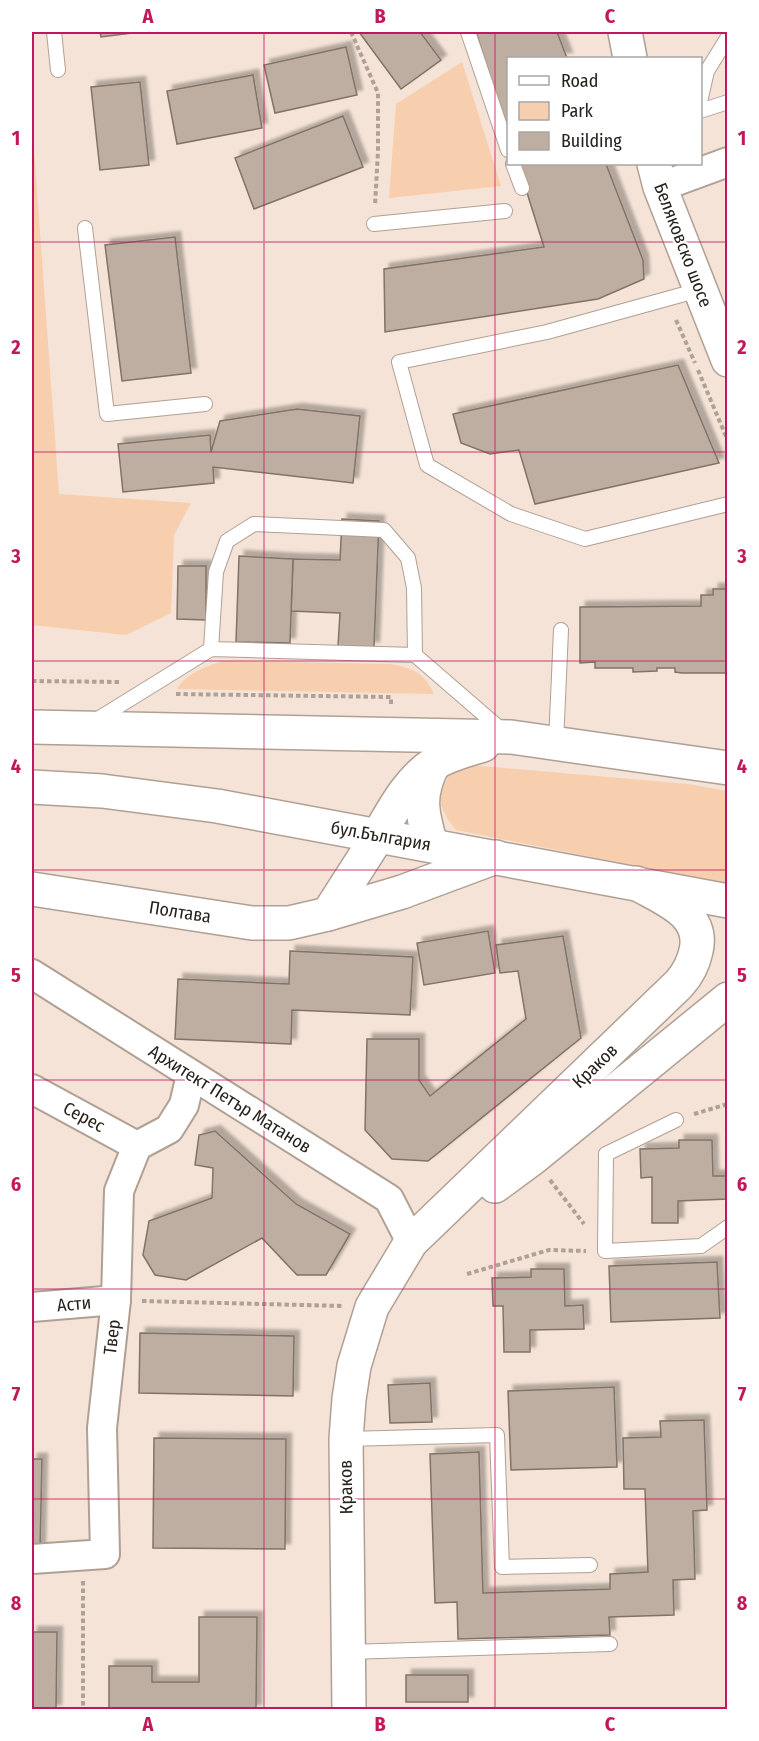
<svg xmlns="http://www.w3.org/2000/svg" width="759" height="1741" font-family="'Fira Sans Condensed',sans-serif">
<defs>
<filter id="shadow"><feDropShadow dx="5.5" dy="-5.5" stdDeviation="1.5" flood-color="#0004"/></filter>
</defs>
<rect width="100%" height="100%" fill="#f4e3d6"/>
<!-- green -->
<g fill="#f8cfae">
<polygon points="462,62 501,186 389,198 396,104"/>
<polygon points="32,122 59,494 191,503 174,535 171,613 126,635 32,625"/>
<path d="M 223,661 L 391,664 C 415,669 423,672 434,694 L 177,689 C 186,673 207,666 223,661 Z"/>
<polygon points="471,765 688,784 727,791 727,884 456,830 448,820 441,805 441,792 449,775"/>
</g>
<!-- building -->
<g fill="#beaea1" stroke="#817367" stroke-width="1.5" filter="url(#shadow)">
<polygon points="100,32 140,32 101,37"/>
<polygon points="359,32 420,32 441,60 401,89"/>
<polygon points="476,32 557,32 567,58 508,58 508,134"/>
<polygon points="346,47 357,95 275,113 264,65"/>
<polygon points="253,75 262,128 177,144 167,91"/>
<polygon points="140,82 149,165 100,170 91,87"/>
<polygon points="343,116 363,167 254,209 235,158"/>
<polygon points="518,164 606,164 643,260 644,279 598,299 385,332 384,269 544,247"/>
<polygon points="175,237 191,373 122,381 105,245"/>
<polygon points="678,365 719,463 535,504 519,450 490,454 461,443 453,414"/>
<polygon points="297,409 360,416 353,483 213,467 214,483 123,492 118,444 210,435 211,452 220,421"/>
<polygon points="342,519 379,521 374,647 338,646 340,613 291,611 293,559 340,560"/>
<polygon points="239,556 293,559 290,643 236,642"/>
<polygon points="178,566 206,566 206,620 177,619"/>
<polygon points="713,589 728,589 728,673 682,673 675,672 675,668 657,668 657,671 633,672 633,668 595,668 595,662 580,663 580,607 701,606 701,595 713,595"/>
<polygon points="488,931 495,973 424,985 417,943"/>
<polygon points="563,936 581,1038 428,1161 392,1159 365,1130 367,1039 419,1039 419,1080 430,1096 526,1019 518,971 500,973 496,945"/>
<polygon points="290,951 413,957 410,1015 292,1010 291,1044 175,1039 178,979 289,984"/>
<polygon points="215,1131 296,1204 350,1234 326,1275 297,1275 262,1238 186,1280 155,1275 143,1255 149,1221 212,1198 213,1168 195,1165 199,1135"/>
<polygon points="679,1140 712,1140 713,1176 728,1176 728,1199 678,1201 678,1223 652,1223 652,1177 641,1178 640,1149 679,1148"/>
<polygon points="717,1262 720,1318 611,1322 609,1266"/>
<polygon points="531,1269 564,1269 565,1306 583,1305 584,1329 530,1330 530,1352 504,1352 503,1306 493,1306 492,1278 531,1277"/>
<polygon points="140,1333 294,1336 293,1396 139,1393"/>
<polygon points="430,1383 432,1422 390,1423 388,1385"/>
<polygon points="614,1387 617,1467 511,1470 508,1391"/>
<polygon points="704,1420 707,1510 693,1511 695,1579 673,1580 674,1615 609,1617 610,1635 458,1639 457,1602 435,1603 430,1454 479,1452 483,1593 610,1589 610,1574 648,1572 645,1489 624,1489 623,1438 661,1437 660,1421"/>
<polygon points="154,1438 286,1439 285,1549 153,1548"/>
<polygon points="32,1459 42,1459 40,1551 32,1551"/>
<polygon points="199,1617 257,1617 256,1710 109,1710 109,1666 152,1666 152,1682 199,1682"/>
<polygon points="32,1632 57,1632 56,1710 32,1710"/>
<rect x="406" y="1675" width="62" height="27"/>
</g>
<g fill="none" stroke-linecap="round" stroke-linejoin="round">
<defs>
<g id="service">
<polyline points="54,32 58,70"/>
<polyline points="468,32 508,150"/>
<polyline points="700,102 707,71 728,37"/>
<polyline points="700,111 728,102"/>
<polyline points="513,164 522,188"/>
<polyline points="374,224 505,211"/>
<polyline points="85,228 107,414 205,404"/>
<polyline points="699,290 547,332 399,362 427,465 511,514 585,539 728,504"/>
<polyline points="211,649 216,572 227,541 254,524 384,530 408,558 414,588 415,655"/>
<polyline points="93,722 211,649 415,655 504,732"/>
<polyline points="556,743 561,630"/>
<polyline points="676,1120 606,1154 605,1251 701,1246 728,1227"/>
<polyline points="346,1439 497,1435 502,1567 590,1565"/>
<polyline points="348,1652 610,1644"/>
</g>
<g id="minor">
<polyline points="660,187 728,162"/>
<polyline points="32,974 389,1199 411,1242"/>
<polyline points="32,1089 137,1146"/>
<polyline points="32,1307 116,1300"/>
<polyline points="32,1559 105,1554 102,1428 116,1300 119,1191 137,1146 169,1129 184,1105 191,1075"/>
</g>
<g id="tertiary">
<polyline points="625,32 630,58"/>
<polyline points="654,164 660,187 728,360"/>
<polyline points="32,889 252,923 289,923 328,914 402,892 496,857"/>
<polyline points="328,914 378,836"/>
</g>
<g id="secondary">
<polyline points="32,727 511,737 728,768"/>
<polyline points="32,787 102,791 217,806 728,901"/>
<path d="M 378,836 C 393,810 409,779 435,763 C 450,754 467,750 483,745"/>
<path d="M 431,845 C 422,813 417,796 433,765"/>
<polyline points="495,1186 533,1158 728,999"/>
<path d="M 349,1710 L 346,1439 L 349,1399 L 354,1366 L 372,1307 L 411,1242 L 679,984 C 688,974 693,965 696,951 C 705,913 663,899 636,883"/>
</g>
</defs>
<!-- service casing -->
<use href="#service" stroke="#b0a094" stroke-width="16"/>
<!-- minor casing -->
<use href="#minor" stroke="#b0a094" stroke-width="32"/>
<!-- tertiary casing -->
<use href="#tertiary" stroke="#b0a094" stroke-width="36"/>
<!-- secondary casing -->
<use href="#secondary" stroke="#b0a094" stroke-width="36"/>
<!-- path -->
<g stroke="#aea197" stroke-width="4" stroke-dasharray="4.5 3" stroke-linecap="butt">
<polyline points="351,32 378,93 378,151 375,206"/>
<polyline points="676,320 695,363"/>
<polyline points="698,370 728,441"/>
<polyline points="32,681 119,682"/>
<polyline points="176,694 391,697 391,704"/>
<polyline points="694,1114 728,1104"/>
<polyline points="550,1180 584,1224"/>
<polyline points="467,1274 549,1250 586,1251"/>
<polyline points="142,1301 342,1306"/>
<polyline points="83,1581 83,1710"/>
</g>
<!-- service -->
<use href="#service" stroke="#fff" stroke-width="14"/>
<!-- minor -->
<use href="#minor" stroke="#fff" stroke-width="28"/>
<!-- tertiary -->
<use href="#tertiary" stroke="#fff" stroke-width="33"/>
<!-- secondary -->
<use href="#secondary" stroke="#fff" stroke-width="33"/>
</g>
<!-- grid -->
<path fill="none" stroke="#c2185b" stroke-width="1.5" stroke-opacity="0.55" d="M 264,32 L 264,1710M 495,32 L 495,1710M 32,242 L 728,242M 32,452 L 728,452M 32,661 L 728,661M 32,870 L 728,870M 32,1080 L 728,1080M 32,1289 L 728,1289M 32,1499 L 728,1499"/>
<g text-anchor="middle" stroke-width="4.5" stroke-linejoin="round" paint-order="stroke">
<!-- street labels -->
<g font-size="18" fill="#27211c" stroke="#fff">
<text transform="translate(683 245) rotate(69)" y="6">Беляковско шосе</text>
<text transform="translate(381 836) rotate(10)" y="6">бул.България</text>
<text transform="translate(180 912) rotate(9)" y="6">Полтава</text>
<text transform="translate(595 1066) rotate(-44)" y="6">Краков</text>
<text transform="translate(230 1099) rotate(32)" y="6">Архитект Петър Матанов</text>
<text transform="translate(84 1117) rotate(28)" y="6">Серес</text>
<text transform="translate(74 1304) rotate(-5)" y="6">Асти</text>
<text transform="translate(112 1337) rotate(-83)" y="6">Твер</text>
<text transform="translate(346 1487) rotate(-91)" y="6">Краков</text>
</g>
</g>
<!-- border -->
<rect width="759" height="1741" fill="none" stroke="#ffffff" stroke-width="66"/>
<!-- legend -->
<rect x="507" y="57" width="195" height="108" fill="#ffffff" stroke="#a9a6a4" stroke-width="1.5"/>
<rect x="519" y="76" width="30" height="9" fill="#ffffff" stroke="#a9a6a4" stroke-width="1.5"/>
<text x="561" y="87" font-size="18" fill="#27211c">Road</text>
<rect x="519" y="102" width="30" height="18" fill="#f8cfae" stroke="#a9a6a4" stroke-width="1.5"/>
<text x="561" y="117" font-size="18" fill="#27211c">Park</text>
<rect x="519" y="132" width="30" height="18" fill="#beaea1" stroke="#a9a6a4" stroke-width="1.5"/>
<text x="561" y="147" font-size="18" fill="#27211c">Building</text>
<rect x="33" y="33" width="693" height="1675" fill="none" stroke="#c2185b" stroke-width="2"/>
<g font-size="20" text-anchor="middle" font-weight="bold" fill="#c2185b">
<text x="148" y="23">A</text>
<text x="380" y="23">B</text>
<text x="610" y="23">C</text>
<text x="16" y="145">1</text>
<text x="742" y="145">1</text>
<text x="16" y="354">2</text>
<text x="742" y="354">2</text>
<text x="16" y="563">3</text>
<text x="742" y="563">3</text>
<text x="16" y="773">4</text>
<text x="742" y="773">4</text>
<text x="16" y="982">5</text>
<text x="742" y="982">5</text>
<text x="16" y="1191">6</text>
<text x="742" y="1191">6</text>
<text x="16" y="1401">7</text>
<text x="742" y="1401">7</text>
<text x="16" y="1610">8</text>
<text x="742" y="1610">8</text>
<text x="148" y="1731">A</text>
<text x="380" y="1731">B</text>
<text x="610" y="1731">C</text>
</g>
</svg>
